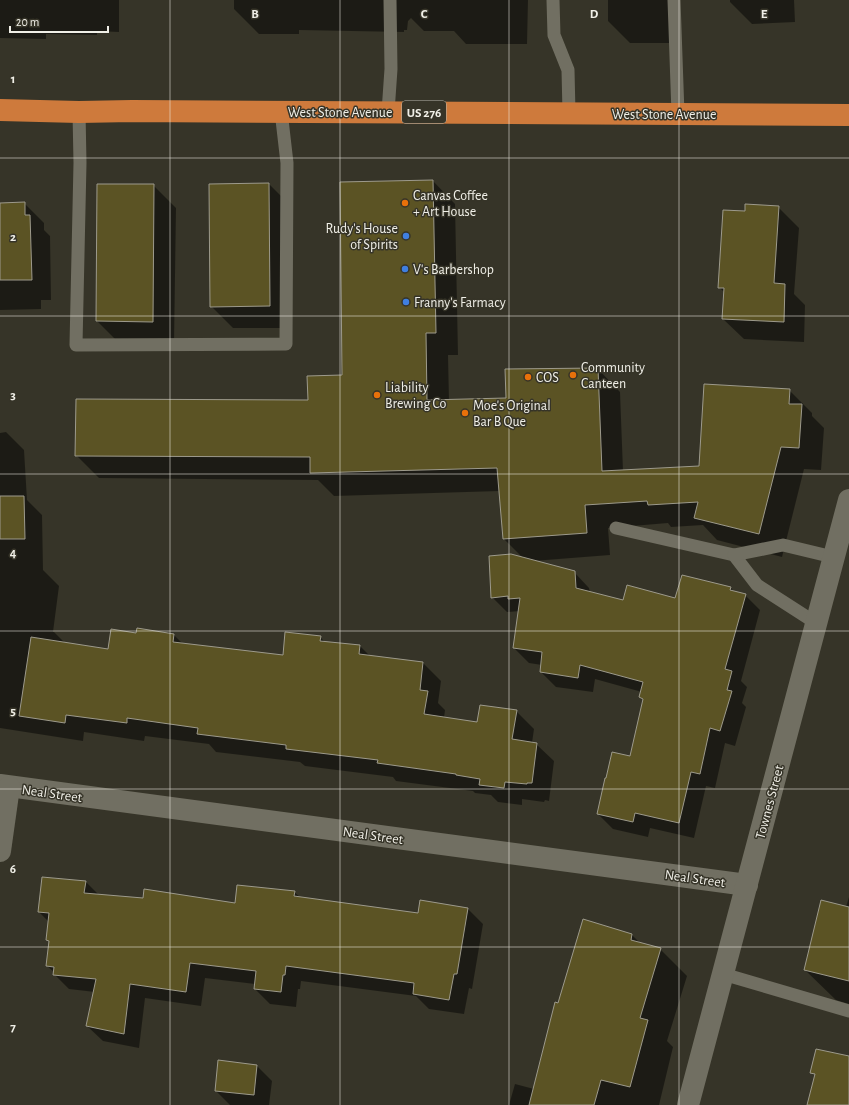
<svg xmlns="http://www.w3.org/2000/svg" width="849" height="1105" font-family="'Alegreya Sans',sans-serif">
<rect width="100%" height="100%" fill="#363428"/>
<!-- shadow -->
<g fill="#0007">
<polygon points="0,0 119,0 119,32 97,31 97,35 46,34 46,39 0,38"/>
<polygon points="234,0 528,0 527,44 466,44 454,31 424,31 411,18 408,21 407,30 404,30 404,32 299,30 299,34 259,34 234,9"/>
<polygon points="608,0 680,0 680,43 630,43 608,21"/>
<polygon points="730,0 794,0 795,22 752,24 730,2"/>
<polygon points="433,181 455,204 458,355 448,355 449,401 507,399 598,369 620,392 623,471 700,467 789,390 812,413 812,416 824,428 821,470 804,469 782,557 717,540 703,525 671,527 668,523 608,528 610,555 533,561 574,572 589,588 590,593 624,601 676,600 683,576 731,588 734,592 745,595 760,610 741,681 747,687 742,703 746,707 735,746 725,743 715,788 706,786 694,838 650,828 648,837 613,829 598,814 630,757 644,701 640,697 642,692 595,679 593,692 556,687 541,672 542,665 529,663 514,648 520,611 507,612 492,597 524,559 504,539 500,491 334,496 318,480 99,478 76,455 309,401 343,376"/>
<polygon points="269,184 291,206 292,328 233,328 211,306"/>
<polygon points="153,185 176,208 174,344 119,343 97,321"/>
<polygon points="24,203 44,223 44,230 50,236 51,300 41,300 41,309 0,310 0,204"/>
<polygon points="778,207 799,228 794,294 805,305 804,342 744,339 723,319 725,293 719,287 746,212"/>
<polygon points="6,432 24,450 27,500 42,515 43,570 59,586 53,632 54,632 65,643 109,651 137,634 174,635 183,644 284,656 320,637 326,643 360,646 370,656 423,663 441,681 438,703 445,710 444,718 478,723 516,711 534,729 532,743 536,744 554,761 549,801 545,800 544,802 522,799 522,805 498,802 491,795 475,793 473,791 396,781 393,777 305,766 300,762 216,752 209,744 145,736 144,741 84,732 83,741 0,728 0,433"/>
<polygon points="86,882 99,895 143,900 236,904 294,892 300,897 419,914 421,902 468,909 483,924 472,989 469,988 464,1014 429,1009 416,996 301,981 300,989 298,989 296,1007 270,1004 255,989 255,984 205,978 201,1006 145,998 139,1048 103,1041 87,1026 95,992 69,989 54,974 54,972 47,966 50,942 47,940 49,922 39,912"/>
<polygon points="849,897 849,1004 836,1000 805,970 846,907"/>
<polygon points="632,935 641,944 660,949 687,976 667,1041 673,1047 659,1105 509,1105 515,1084 534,1089 559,1004"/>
<polygon points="257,1066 272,1081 269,1105 230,1105 216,1091"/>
</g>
<!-- building -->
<g fill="#5b5324" stroke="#9d9a8c">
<polygon points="433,180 436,333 426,333 427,400 506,398 505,369 598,368 602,471 699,466 704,384 790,389 789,404 802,404 799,448 781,447 759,534 694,518 698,502 648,505 647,501 585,505 587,533 503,539 497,468 310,473 310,457 75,456 76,399 308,400 307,376 342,375 340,182"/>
<polygon points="269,183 270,306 210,307 209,184"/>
<polygon points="97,184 154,184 153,322 96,321"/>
<polygon points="25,202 25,215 30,215 32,280 0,280 0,203"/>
<polygon points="745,204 779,206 774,283 785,284 784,322 722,319 724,288 718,288 723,210 745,211"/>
<polygon points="0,496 24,496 25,539 0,539"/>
<polygon points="511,554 575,571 576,588 623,600 627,585 675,598 682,575 731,587 730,590 746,594 725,669 732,671 727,690 732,691 720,731 710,728 700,774 691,772 679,823 635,813 633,822 597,814 605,778 606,778 612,752 630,756 643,699 639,697 643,682 580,665 578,678 540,672 542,652 513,648 520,598 508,599 508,596 491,598 489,556"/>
<polygon points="137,628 174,634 173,642 283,655 285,632 321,636 320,641 360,645 359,654 423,662 420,690 428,691 424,714 477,722 480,705 517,710 512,739 537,743 532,783 527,783 527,784 505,782 504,788 479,785 480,779 456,775 456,774 377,763 378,760 286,749 286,745 197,734 198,728 127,718 127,723 66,715 65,723 19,716 31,637 108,649 111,629 136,633"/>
<polygon points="42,877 86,881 84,893 143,898 144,889 235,903 237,885 295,891 294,896 418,913 420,900 468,908 457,974 454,974 449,1000 413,994 414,983 286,966 285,975 283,975 281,992 254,989 256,971 190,963 186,992 130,984 124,1034 86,1026 96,979 53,975 54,967 46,966 49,941 46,940 49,913 38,912"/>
<polygon points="821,900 849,907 849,981 804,970"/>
<polygon points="583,919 632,934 631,940 661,948 640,1018 648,1020 630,1087 601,1080 594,1105 529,1105 555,1002 558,1003"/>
<polygon points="816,1049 849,1056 849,1105 807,1105 815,1074 810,1073"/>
<polygon points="218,1060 257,1065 254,1095 215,1091"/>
</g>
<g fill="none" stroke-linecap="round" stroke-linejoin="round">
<!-- service -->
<g stroke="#716f62" stroke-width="13">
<polyline points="553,0 554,35 568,70 569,113"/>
<polyline points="674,0 678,114"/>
<polyline points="79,112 80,163 76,345 286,344 287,163 281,111"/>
<polyline points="388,112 391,69 390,0"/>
<polyline points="616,528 734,555 757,585 816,623"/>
<polyline points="734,555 783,545 833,557"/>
<polyline points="723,974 849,1011"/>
</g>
<!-- minor -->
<g stroke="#716f62" stroke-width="22">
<polyline points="0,785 747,885"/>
<polyline points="0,851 9,787"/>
<polyline points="688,1105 849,500"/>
</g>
<!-- trunk -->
<polyline stroke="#ce7a3c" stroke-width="22" points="0,110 79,112 132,111 849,115"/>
</g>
<!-- grid -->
<path fill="none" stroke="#f0efe7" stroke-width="1" stroke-opacity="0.55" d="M 170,0 L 170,1105M 340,0 L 340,1105M 509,0 L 509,1105M 679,0 L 679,1105M 0,158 L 849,158M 0,316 L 849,316M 0,474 L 849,474M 0,631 L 849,631M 0,789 L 849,789M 0,947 L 849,947"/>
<!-- markers -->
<g fill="#e8710a" stroke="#363428" stroke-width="1.5">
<circle cx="405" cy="203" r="4"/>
<circle cx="573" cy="375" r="4"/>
<circle cx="528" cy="377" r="4"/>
<circle cx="377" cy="395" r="4"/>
<circle cx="465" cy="413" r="4"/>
</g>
<g fill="#3f7fe0" stroke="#363428" stroke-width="1.5">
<circle cx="406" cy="236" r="4"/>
<circle cx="405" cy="269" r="4"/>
<circle cx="406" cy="302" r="4"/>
</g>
<g text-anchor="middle" stroke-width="3" stroke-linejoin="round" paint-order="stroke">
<!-- shield labels -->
<rect fill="#363428" stroke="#b8b7ae" stroke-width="1" x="402" y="101" width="44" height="22" rx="3"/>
<g font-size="13" font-weight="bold" fill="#f0efe7">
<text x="424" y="117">US 276</text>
</g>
<!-- street labels -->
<g font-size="14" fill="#f0efe7" stroke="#363428">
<text x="340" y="117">West Stone Avenue</text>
<text x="664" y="119">West Stone Avenue</text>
<text transform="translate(52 793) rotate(8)" y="5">Neal Street</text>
<text transform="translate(769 802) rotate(-75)" y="5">Townes Street</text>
<text transform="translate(373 835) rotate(8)" y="5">Neal Street</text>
<text transform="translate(695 878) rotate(8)" y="5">Neal Street</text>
</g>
<!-- poi labels -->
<g font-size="14" fill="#f0efe7" stroke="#363428" text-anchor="start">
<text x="413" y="200">Canvas Coffee<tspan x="413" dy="16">+ Art House</tspan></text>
<text x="398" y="233" text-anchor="end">Rudy's House<tspan x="398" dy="16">of Spirits</tspan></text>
<text x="413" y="274">V's Barbershop</text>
<text x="414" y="307">Franny's Farmacy</text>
<text x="581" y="372">Community<tspan x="581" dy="16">Canteen</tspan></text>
<text x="536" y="382">COS</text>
<text x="385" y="392">Liability<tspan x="385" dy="16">Brewing Co</tspan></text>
<text x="473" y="410">Moe's Original<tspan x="473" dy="16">Bar B Que</tspan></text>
</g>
</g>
<g font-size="13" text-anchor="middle" font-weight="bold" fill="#f0efe7" stroke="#363428" stroke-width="3" stroke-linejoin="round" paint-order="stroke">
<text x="255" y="18">B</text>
<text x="424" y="18">C</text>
<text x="594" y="18">D</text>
<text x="764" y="18">E</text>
<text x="13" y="83">1</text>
<text x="13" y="241">2</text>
<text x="13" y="399">3</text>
<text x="13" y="557">4</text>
<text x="13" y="715">5</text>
<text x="13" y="873">6</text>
<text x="13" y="1031">7</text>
</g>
<!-- scale -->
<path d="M10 26v6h98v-6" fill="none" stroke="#f0efe7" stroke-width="2"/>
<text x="16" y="26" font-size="12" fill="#f0efe7" stroke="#363428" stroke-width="3" paint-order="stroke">20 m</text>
</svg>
